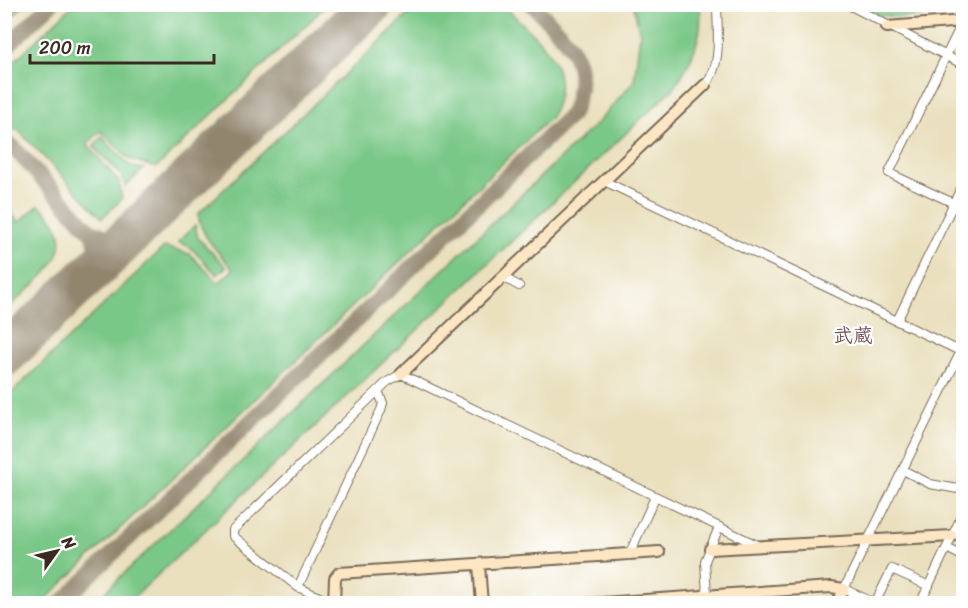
<svg xmlns="http://www.w3.org/2000/svg" width="968" height="608" font-family="Sriracha,'Klee One',sans-serif">
<rect width="100%" height="100%" fill="#fff"/>
<filter id="ink" filterUnits="userSpaceOnUse"><feTurbulence type="fractalNoise" baseFrequency=".0167" numOctaves="2"/><feDisplacementMap in="SourceGraphic" scale="12" xChannelSelector="R" yChannelSelector="G"/><feConvolveMatrix kernelMatrix="1 2 1 2 8 2 1 2 1" color-interpolation-filters="sRGB"/></filter>
<filter id="wash" filterUnits="userSpaceOnUse"><feTurbulence type="fractalNoise" baseFrequency=".008" numOctaves="4" result="noise"/><feDisplacementMap in="SourceGraphic" scale="24" xChannelSelector="R" yChannelSelector="G"/><feGaussianBlur stdDeviation="1.35" result="paint"/><feColorMatrix in="noise" values="0 0 0 0 0 0 0 0 0 0 0 0 0 0 0 0 0 1.4 0 .05"/><feComposite in="paint" operator="in"/></filter>
<g filter="url(#wash)">
<rect width="100%" height="100%" fill="#eae0be"/>
<!-- green -->
<g fill="#7ac887" stroke="#5a7952" stroke-width="1.5">
<polygon points="5,4 24,4 24,5 5,24"/>
<polygon points="73,5 73,4 327,5 156,168 129,159 101,131 87,144 119,182 122,199 102,218 18,130 5,129 5,70"/>
<path d="M 418,5 L 503,5 C 536,38 578,65 551,117 L 42,603 L 5,603 L 5,399 L 164,247 L 190,254 L 218,283 L 233,270 C 219,251 201,239 198,214 Z"/>
<path d="M 633,5 L 700,5 C 704,37 691,63 673,89 L 128,603 L 93,603 L 600,120 L 634,81 L 640,34 Z"/>
<path d="M 854,5 L 926,5 L 921,17 C 895,18 876,17 854,5 Z"/>
<polygon points="102,137 130,166 144,169 125,187 121,175 93,146"/>
<path d="M 39,205 C 91,249 38,278 5,311 L 5,207 L 19,222 Z"/>
<polygon points="195,225 198,238 226,267 217,275 190,247 178,242"/>
</g>
<g fill="none" stroke-linecap="round" stroke-linejoin="round">
<!-- taxiway -->
<g stroke="#92856e" stroke-width="16">
<polyline points="4,49 51,4"/>
<polyline points="4,143 13,147 94,235 99,253 93,271"/>
<polyline points="91,231 113,240 130,236"/>
<path d="M 60,604 L 572,114 C 593,60 568,41 532,4"/>
</g>
<!-- runway -->
<polyline stroke="#92856e" stroke-width="42" points="4,356 372,4"/>
</g>
</g>
<g filter="url(#ink)">
<g fill="none" stroke-linecap="round" stroke-linejoin="round">
<defs>
<g id="street">
<polyline points="847,4 964,65"/>
<polyline points="964,19 889,173 964,208"/>
<path d="M 705,85 C 723,67 717,29 717,4"/>
<polyline points="604,181 964,353"/>
<polyline points="503,277 519,286"/>
<polyline points="897,321 964,182"/>
<polyline points="401,374 759,546"/>
<polyline points="903,470 930,484 964,490"/>
<polyline points="947,548 964,557"/>
<polyline points="629,555 655,497"/>
<polyline points="298,587 381,410 383,403 378,391"/>
<polyline points="707,596 705,561 719,527"/>
<polyline points="875,603 892,569 929,586"/>
<polyline points="334,604 298,587 233,536 233,530 387,382 401,374"/>
<polyline points="877,604 844,589 964,345"/>
<polyline points="920,604 964,511"/>
</g>
<g id="secondary">
<polyline points="887,27 964,21"/>
<polyline points="401,374 705,85"/>
<polyline points="710,549 952,536"/>
<polyline points="479,565 482,604"/>
<polyline points="334,604 335,578 339,573 659,552"/>
<polyline points="588,604 831,587 844,589 837,604"/>
</g>
</defs>
<!-- street casing -->
<use href="#street" stroke="#786a56" stroke-width="10"/>
<!-- secondary casing -->
<use href="#secondary" stroke="#786a56" stroke-width="14"/>
<!-- street -->
<use href="#street" stroke="#fff" stroke-width="8"/>
<!-- secondary -->
<use href="#secondary" stroke="#fce6c4" stroke-width="10"/>
</g>
</g>
<g text-anchor="middle" stroke-width="4.5" stroke-linejoin="round" paint-order="stroke">
<!-- neighbourhood labels -->
<g font-size="20" font-weight="bold" fill="#7a545c" stroke="#fff">
<text x="853" y="342">武蔵</text>
</g>
</g>
<!-- margin -->
<rect width="968" height="608" fill="none" stroke="#fff" stroke-width="24"/>
<!-- north arrow -->
<g transform="translate(57 551) rotate(56)" stroke="#ffffff" stroke-width="4.5" paint-order="stroke">
<path d="M0-4.5L10 22L0 15L-10 22Z" fill="#3b2a1e"/>
<text y="-9" font-size="16" font-weight="bold" text-anchor="middle" fill="#3b2a1e">N</text>
</g>
<!-- scale -->
<path d="M30 54v9h184v-9" fill="none" stroke="#3b2a1e" stroke-width="3"/>
<text x="39" y="54" font-size="18" fill="#3b2a1e" stroke="#ffffff" stroke-width="4.5" paint-order="stroke">200 m</text>
</svg>
